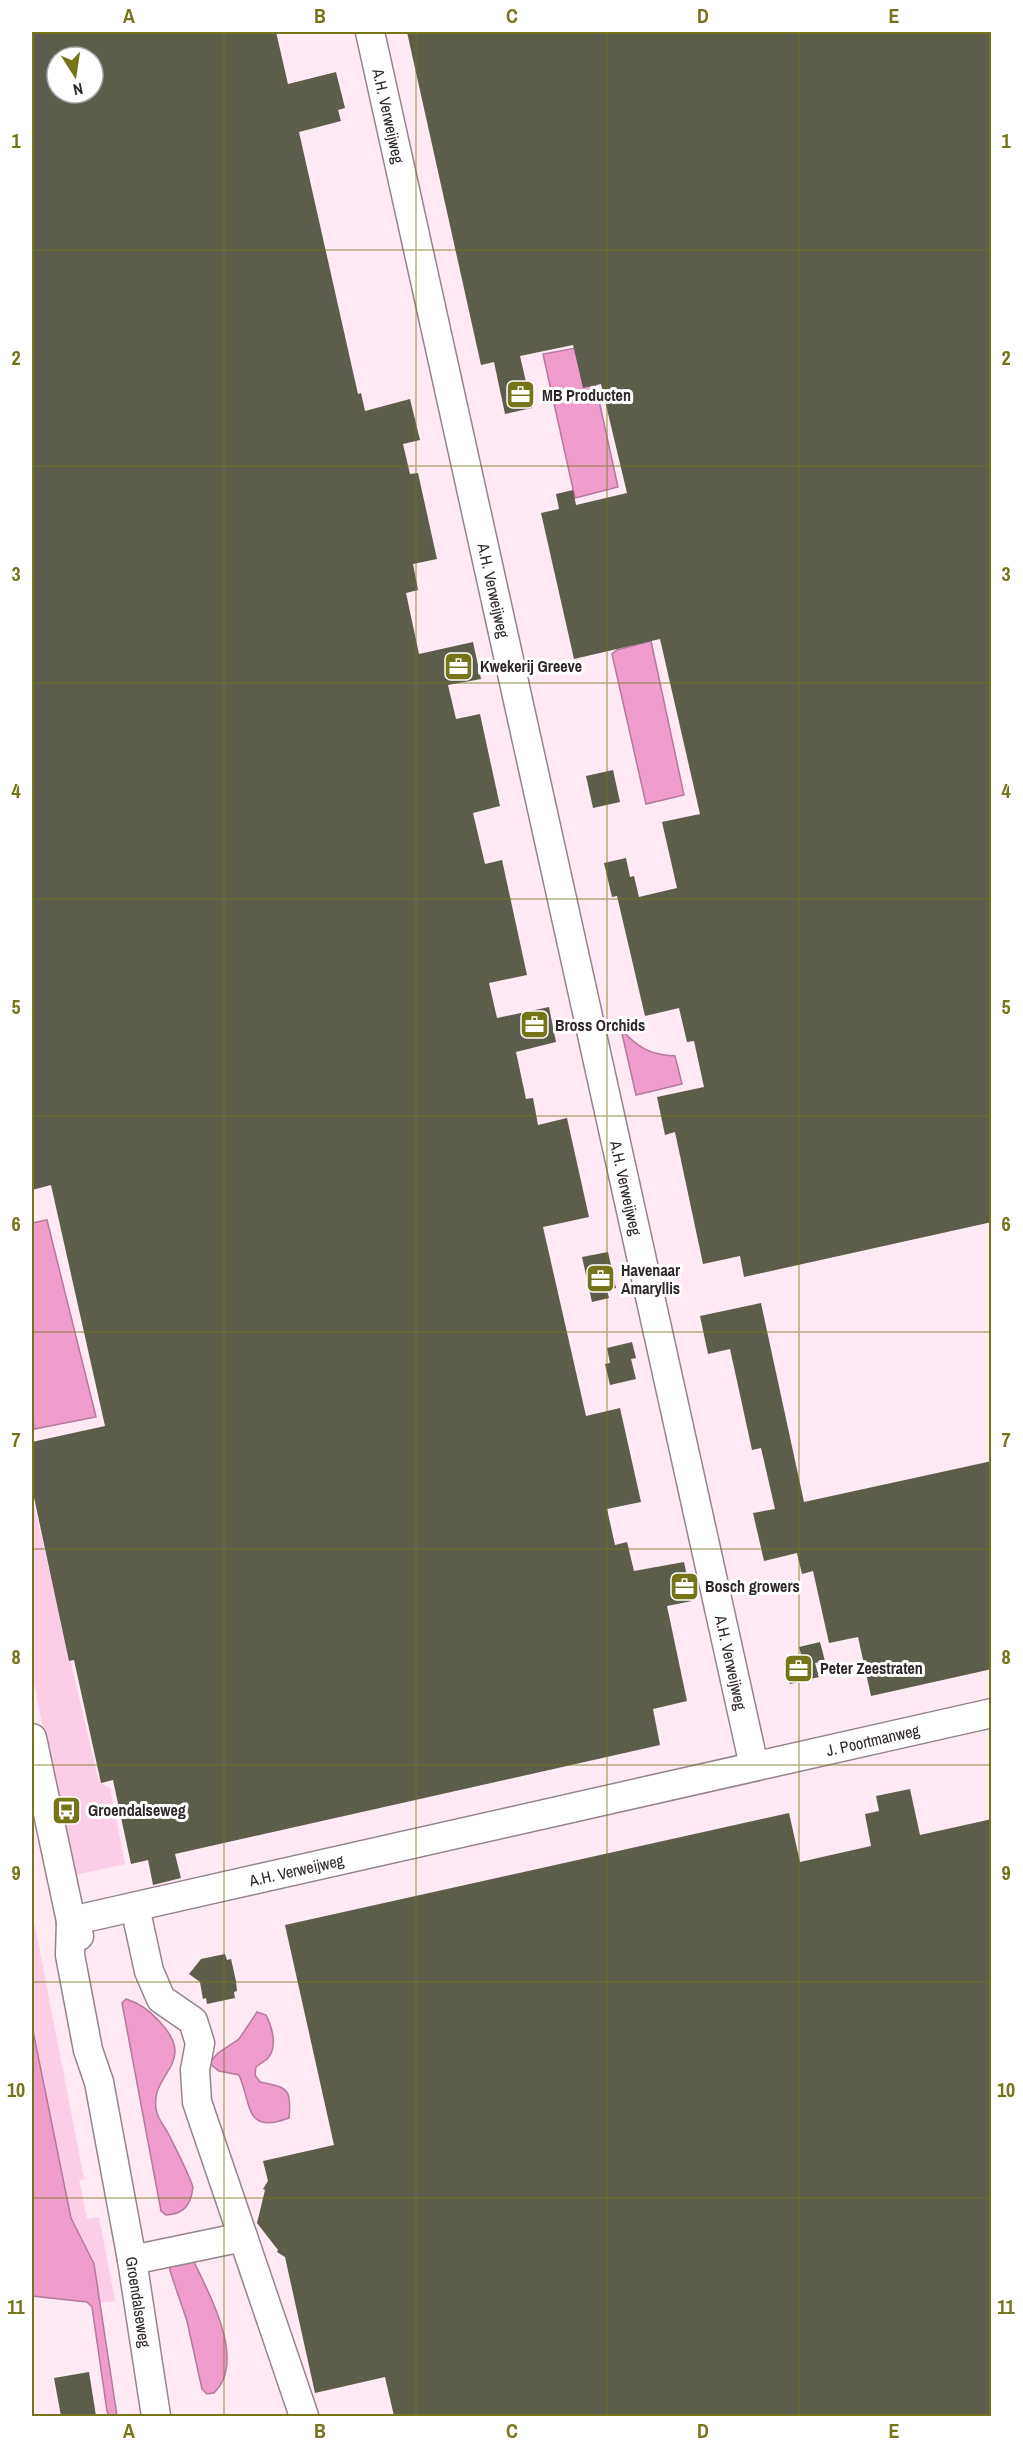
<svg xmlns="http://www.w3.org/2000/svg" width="1023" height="2448" font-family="'Archivo Narrow',sans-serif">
<rect width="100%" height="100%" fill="#fee9f4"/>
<!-- green -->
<g fill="#fdcde7">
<polygon points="32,1497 99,1782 110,1788 125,1864 71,1876 32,1672"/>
<polygon points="32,1911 84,2179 79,2180 87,2219 99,2217 115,2301 99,2303 94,2264 71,2218 32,2026"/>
</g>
<!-- water -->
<g fill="#f09dcd" stroke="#b6799c" stroke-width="1.5">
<polygon points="587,346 618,487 575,498 543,354"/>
<polygon points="651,641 684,795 646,804 612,654 617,650"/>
<path d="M 621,1029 C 637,1047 650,1055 675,1056 L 682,1084 L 636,1095 Z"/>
<polygon points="47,1220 96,1417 34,1429 32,1411 32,1223"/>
<path d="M 126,1999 C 140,2003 150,2011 160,2022 C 200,2065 146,2074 157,2113 C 159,2120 164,2126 168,2133 C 177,2151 186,2168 193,2187 C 191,2205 184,2214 166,2215 L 161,2211 L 122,2003 Z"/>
<path d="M 257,2012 L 266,2015 C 272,2026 278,2047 268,2058 C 265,2061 260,2064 256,2067 L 255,2075 L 260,2082 C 287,2088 292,2087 289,2118 C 244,2135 252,2104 239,2075 L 219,2071 L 209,2063 L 218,2053 L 239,2039 Z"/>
<polygon points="32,2026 71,2218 94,2264 117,2416 109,2416 107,2411 92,2307 87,2302 32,2296"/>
<path d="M 193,2260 C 209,2293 247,2361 214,2393 L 207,2394 L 202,2389 L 187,2321 L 170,2271 L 170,2262 Z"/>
</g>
<!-- building -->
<g fill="#5d5d4c" fill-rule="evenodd">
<path d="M 32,32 L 276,32 L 288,84 L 336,72 L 345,108 L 338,110 L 341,121 L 299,132 L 358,394 L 361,393 L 365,411 L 410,399 L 420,440 L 403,444 L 410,474 L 418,473 L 437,559 L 413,564 L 418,590 L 406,593 L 419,654 L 473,642 L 481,679 L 448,685 L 456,719 L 480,714 L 500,806 L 473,813 L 485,864 L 502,860 L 527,975 L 489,983 L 497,1018 L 549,1007 L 556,1042 L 516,1052 L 526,1099 L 533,1098 L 538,1125 L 567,1118 L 589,1217 L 543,1227 L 586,1416 L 620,1408 L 641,1502 L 607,1509 L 615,1545 L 627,1542 L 634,1571 L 684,1562 L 692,1601 L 667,1606 L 687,1701 L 653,1709 L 660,1745 L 175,1854 L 181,1878 L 153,1885 L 148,1860 L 131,1864 L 113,1780 L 101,1783 L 74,1660 L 69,1661 L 32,1488 L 32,1442 L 105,1426 L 51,1185 L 32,1190 ZM 57,57 L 93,57 L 93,93 L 57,93 Z"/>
<polygon points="407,32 992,32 992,1222 744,1277 740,1256 703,1264 675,1132 665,1135 657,1097 704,1087 694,1041 687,1042 679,1008 645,1016 617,896 612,897 604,863 626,858 630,877 634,876 639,897 677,888 662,822 700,814 660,639 574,659 541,513 559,509 556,494 573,490 576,505 627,493 601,384 583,388 573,345 520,356 532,408 505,414 494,362 481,365"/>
<polygon points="613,770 620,802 593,808 586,776"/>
<polygon points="608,1252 616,1288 607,1290 609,1298 592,1302 582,1257"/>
<polygon points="761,1303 804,1502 992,1461 992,1669 871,1696 858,1637 829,1643 813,1571 802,1574 797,1553 764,1561 753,1513 775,1509 761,1448 752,1450 730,1349 708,1354 700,1316"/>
<polygon points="632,1342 636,1358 631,1359 636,1379 610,1385 605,1364 610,1363 607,1348"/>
<polygon points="820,1642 825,1661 815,1663 819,1677 790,1684 784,1663 802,1658 799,1647"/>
<polygon points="910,1789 920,1835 992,1819 992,2416 394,2416 385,2377 315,2393 285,2257 277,2252 278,2250 257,2223 265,2190 263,2189 268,2181 263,2161 334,2145 285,1925 789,1813 800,1862 871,1846 865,1814 879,1811 876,1796"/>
<polygon points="225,1954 227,1960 231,1959 236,1981 237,1991 234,1992 235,1998 207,2004 206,1998 203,1999 200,1982 189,1974 201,1959"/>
<polygon points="89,2372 96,2416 61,2416 54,2378"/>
</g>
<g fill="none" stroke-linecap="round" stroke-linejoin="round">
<defs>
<g id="minor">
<path id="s1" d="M 370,32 L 754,1766"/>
<polyline points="32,1738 71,1921 79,1936"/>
<polyline points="135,1907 149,1971 161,1999 193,2021 200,2043 195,2070 197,2102 304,2416"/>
<path id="s2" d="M 71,1921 L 992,1713"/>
<path id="s3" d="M 71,1921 L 70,1955 L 88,2050 L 99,2082 L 132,2260 L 156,2416"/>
<polyline points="132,2260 243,2237"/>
</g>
</defs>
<!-- minor casing -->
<use href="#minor" stroke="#96848d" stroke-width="31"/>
<!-- minor -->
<use href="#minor" stroke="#fff" stroke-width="28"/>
</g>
<!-- grid -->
<path fill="none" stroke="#767419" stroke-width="1.5" stroke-opacity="0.55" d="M 224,32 L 224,2416M 416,32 L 416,2416M 607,32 L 607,2416M 799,32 L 799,2416M 32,250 L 992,250M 32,466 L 992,466M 32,683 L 992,683M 32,899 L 992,899M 32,1116 L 992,1116M 32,1332 L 992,1332M 32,1549 L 992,1549M 32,1765 L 992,1765M 32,1982 L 992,1982M 32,2198 L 992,2198"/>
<!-- icons -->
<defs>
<symbol id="office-square" viewBox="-11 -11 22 22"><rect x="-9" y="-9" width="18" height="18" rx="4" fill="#767419" stroke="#fff"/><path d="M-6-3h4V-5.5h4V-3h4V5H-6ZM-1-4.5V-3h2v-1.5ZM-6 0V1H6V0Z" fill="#fff"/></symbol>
<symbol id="bus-square" viewBox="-11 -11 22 22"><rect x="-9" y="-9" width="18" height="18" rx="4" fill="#767419" stroke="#fff"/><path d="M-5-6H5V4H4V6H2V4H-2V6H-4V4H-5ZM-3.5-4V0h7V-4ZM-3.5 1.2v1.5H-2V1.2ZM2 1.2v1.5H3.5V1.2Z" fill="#fff"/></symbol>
</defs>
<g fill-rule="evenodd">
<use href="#office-square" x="504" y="378" width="33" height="33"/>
<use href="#office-square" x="442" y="650" width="33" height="33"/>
<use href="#office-square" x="518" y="1008" width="33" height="33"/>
<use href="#office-square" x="584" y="1262" width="33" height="33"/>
<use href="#office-square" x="668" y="1570" width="33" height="33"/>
<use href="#office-square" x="782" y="1652" width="33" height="33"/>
<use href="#bus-square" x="50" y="1794" width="33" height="33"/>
</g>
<g text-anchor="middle" stroke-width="6" stroke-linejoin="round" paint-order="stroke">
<!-- street labels -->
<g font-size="16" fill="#2e262a" stroke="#fff">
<text dy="6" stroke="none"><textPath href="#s1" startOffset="86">A.H. Verweijweg</textPath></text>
<text dy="6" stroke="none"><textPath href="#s1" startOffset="572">A.H. Verweijweg</textPath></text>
<text dy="6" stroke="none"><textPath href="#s1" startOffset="1184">A.H. Verweijweg</textPath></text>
<text dy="6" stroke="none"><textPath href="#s1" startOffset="1670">A.H. Verweijweg</textPath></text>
<text dy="6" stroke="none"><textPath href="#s2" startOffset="822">J. Poortmanweg</textPath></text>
<text dy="6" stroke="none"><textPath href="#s2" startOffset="231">A.H. Verweijweg</textPath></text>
<text dy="6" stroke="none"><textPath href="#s3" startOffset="388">Groendalseweg</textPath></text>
</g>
<!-- poi labels -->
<g font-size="16" font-weight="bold" fill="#2e262a" stroke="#fff" text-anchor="start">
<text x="542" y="401">MB Producten</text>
<text x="480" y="672">Kwekerij Greeve</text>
<text x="555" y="1031">Bross Orchids</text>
<text x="621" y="1276">Havenaar<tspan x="621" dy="18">Amaryllis</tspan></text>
<text x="705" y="1592">Bosch growers</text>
<text x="820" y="1674">Peter Zeestraten</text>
<text x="88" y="1816">Groendalseweg</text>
</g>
</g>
<!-- border -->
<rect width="1023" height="2448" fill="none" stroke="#ffffff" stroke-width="66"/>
<!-- north arrow -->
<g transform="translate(75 75) rotate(168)"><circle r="28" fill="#ffffff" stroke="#aba8aa" stroke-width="1.5"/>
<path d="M0-4.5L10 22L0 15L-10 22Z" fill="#767419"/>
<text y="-9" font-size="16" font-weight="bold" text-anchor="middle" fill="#2e262a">N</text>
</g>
<rect x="33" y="33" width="957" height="2382" fill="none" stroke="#767419" stroke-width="2"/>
<g font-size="20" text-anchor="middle" font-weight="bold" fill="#767419">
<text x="129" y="23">A</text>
<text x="320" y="23">B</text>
<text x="512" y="23">C</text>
<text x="703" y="23">D</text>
<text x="894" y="23">E</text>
<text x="16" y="148">1</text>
<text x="1006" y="148">1</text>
<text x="16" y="365">2</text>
<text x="1006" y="365">2</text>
<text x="16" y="581">3</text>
<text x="1006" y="581">3</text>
<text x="16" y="798">4</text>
<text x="1006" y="798">4</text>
<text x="16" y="1014">5</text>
<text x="1006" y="1014">5</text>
<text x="16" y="1231">6</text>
<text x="1006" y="1231">6</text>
<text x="16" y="1447">7</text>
<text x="1006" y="1447">7</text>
<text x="16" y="1664">8</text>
<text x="1006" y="1664">8</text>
<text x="16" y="1880">9</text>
<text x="1006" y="1880">9</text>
<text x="16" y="2097">10</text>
<text x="1006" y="2097">10</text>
<text x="16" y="2314">11</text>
<text x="1006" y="2314">11</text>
<text x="129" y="2438">A</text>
<text x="320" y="2438">B</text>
<text x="512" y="2438">C</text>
<text x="703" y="2438">D</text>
<text x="894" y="2438">E</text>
</g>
</svg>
